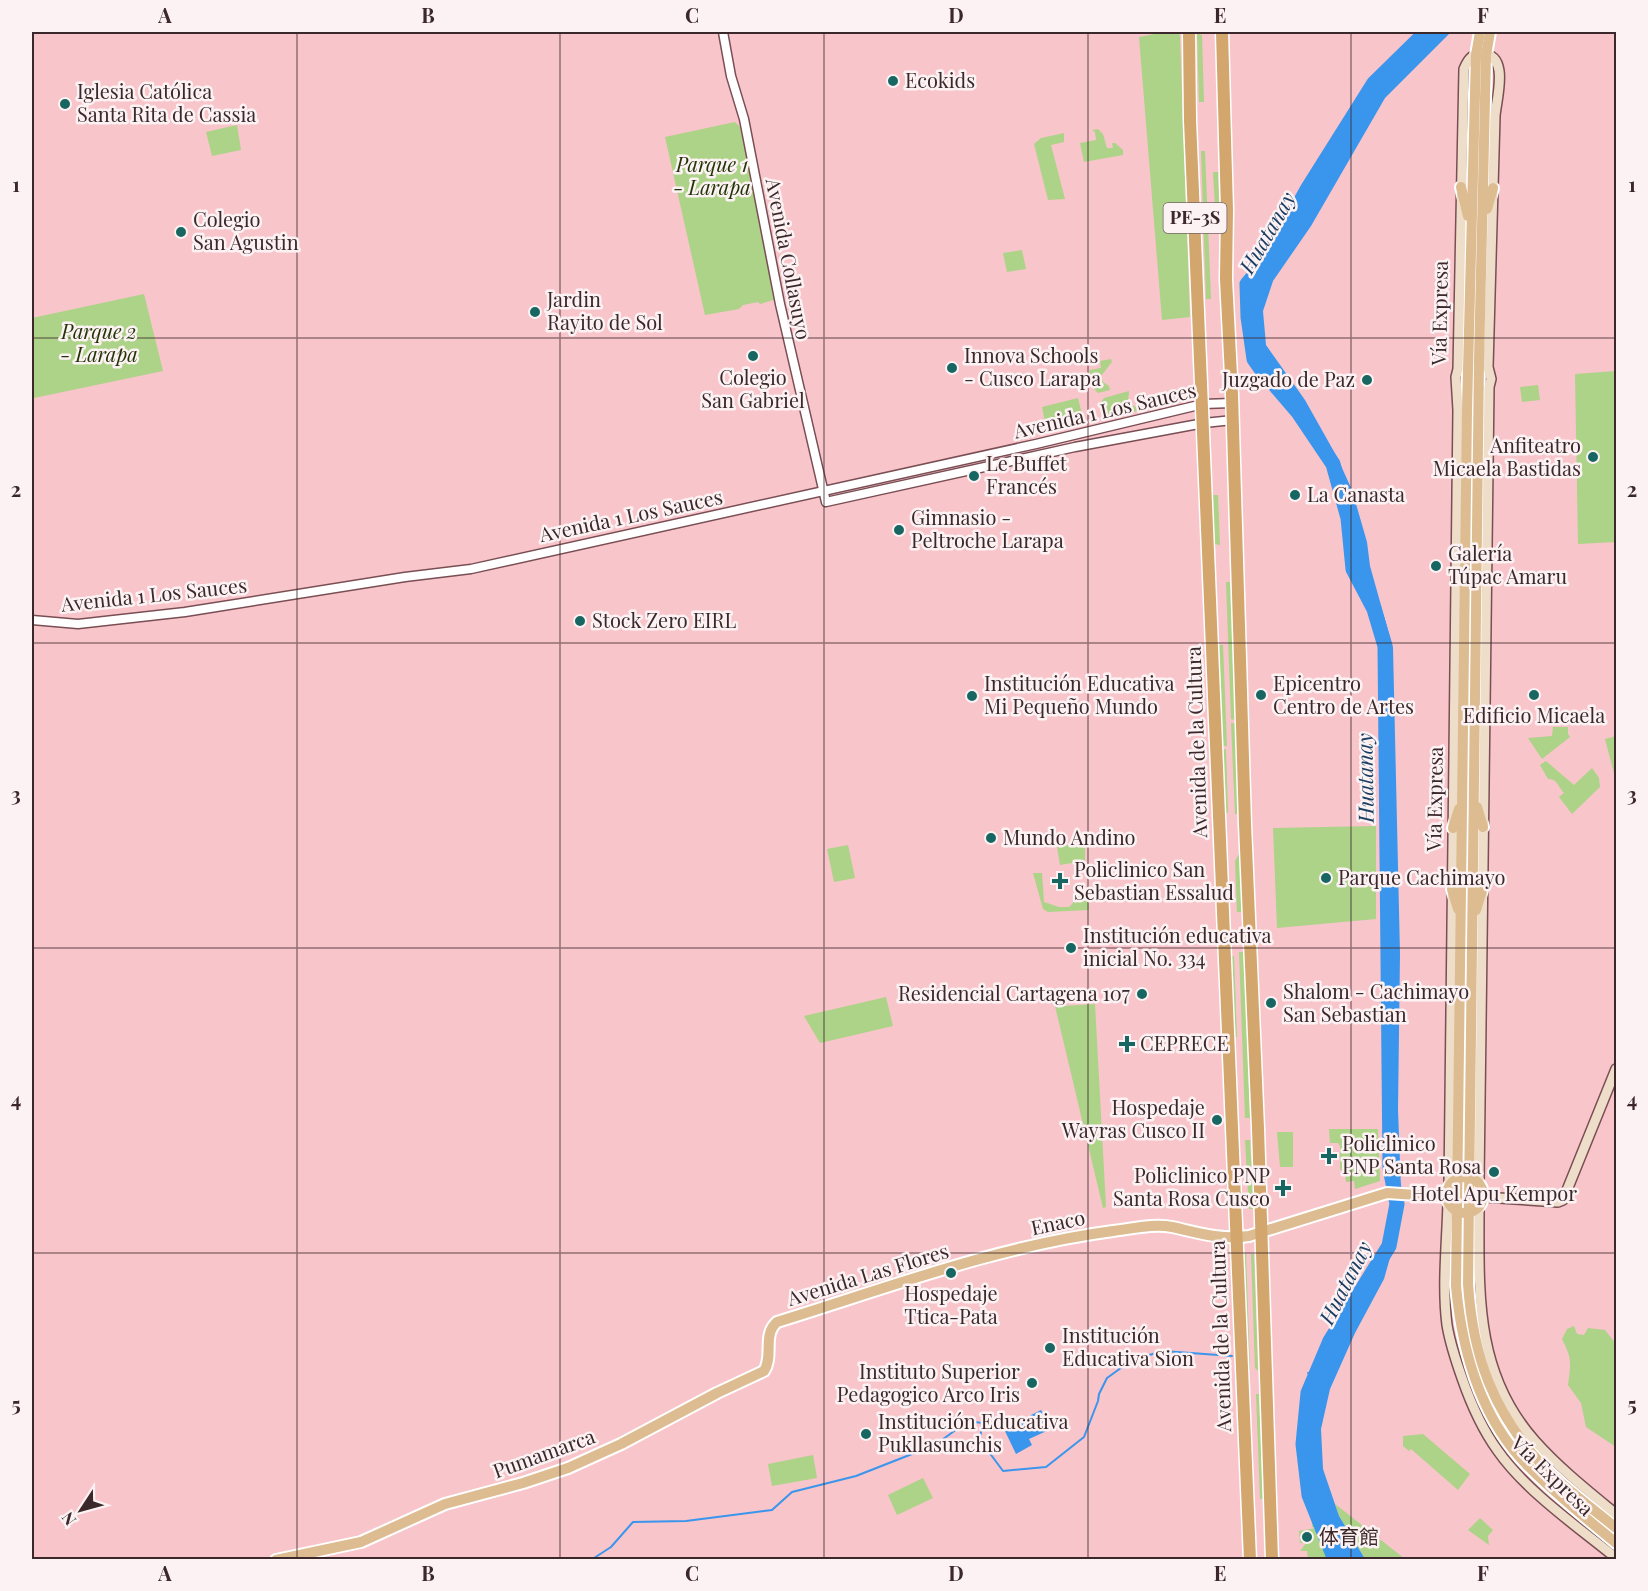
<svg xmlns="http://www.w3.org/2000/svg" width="1648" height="1591" font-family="'Playfair Display','Noto Sans SC',serif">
<rect width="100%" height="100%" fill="#f8c5ca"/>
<!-- green -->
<g fill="#acd387">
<polygon points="1165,32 1178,32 1180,36 1190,317 1162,320 1139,37"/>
<polygon points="1197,34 1202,35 1204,102 1199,102"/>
<polygon points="735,122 740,127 776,299 760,304 758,302 743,305 739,309 705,315 665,137"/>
<polygon points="237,125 241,150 212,156 206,132"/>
<polygon points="1098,129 1103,134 1107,148 1113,148 1112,143 1115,143 1123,150 1123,155 1084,162 1080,143 1096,140 1095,132 1092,130"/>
<polygon points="1064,133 1064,142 1051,145 1065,199 1048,200 1034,144 1041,138"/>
<polygon points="1201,151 1205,151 1211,299 1206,299"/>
<polygon points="1213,172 1218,172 1220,226 1216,225"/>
<polygon points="1022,250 1026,269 1007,272 1003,253"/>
<polygon points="144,294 163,371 34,398 32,389 32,318"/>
<polygon points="1111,359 1112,362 1101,376 1103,382 1109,386 1110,390 1098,393 1094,389 1089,370 1101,368 1100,361"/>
<polygon points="1616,371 1616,542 1578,544 1575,374"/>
<polygon points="1538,385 1540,400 1522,402 1520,387"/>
<polygon points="1129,391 1128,403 1142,410 1104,418 1101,402 1104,398"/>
<polygon points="1078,398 1084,423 1047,432 1042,407"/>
<polygon points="1213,495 1218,495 1220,545 1214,544"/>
<polygon points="1226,582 1230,582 1235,720 1231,719"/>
<polygon points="1217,645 1223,645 1227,746 1222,746"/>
<polygon points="1231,723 1235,723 1239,814 1235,814"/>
<polygon points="1553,727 1568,727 1568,734 1570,737 1542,759 1528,738 1552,736"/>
<polygon points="1616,736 1616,781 1605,739"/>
<polygon points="1226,749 1228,813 1224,813 1222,750"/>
<path d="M 1546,761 L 1574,785 L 1592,768 L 1599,778 L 1600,787 L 1572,814 L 1559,797 L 1564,793 C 1558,787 1558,779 1548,779 L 1540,765 Z"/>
<polygon points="1376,826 1376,919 1277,928 1273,828"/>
<polygon points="1080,843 1085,847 1085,866 1082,866 1078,862 1060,865 1057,847"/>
<polygon points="848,845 855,878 834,882 827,849"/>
<polygon points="1240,852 1242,912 1237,912 1235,861"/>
<polygon points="1033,873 1042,873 1044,902 1059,907 1069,907 1073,903 1073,896 1079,895 1078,891 1088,890 1089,910 1048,912 1043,909"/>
<polygon points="1239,952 1244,952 1250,1118 1245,1118"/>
<polygon points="1229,956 1234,956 1237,1037 1232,1038"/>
<polygon points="1060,990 1063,1006 1095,1004 1106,1207 1103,1208 1055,1006 1058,1006 1055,991"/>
<polygon points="886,997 893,1026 820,1043 804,1016"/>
<polygon points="1329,1129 1378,1129 1380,1181 1355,1189 1354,1181 1346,1182 1345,1174 1340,1169 1340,1146 1338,1143 1330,1143"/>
<polygon points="1277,1132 1293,1132 1293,1167 1280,1167"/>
<polygon points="1245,1140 1250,1140 1254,1209 1249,1209"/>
<polygon points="1241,1253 1246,1253 1250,1370 1245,1370"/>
<polygon points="1251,1254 1254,1254 1258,1371 1255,1368"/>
<path d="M 1574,1326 L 1577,1334 L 1584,1335 L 1588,1328 L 1605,1330 L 1616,1344 L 1616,1447 L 1586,1427 L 1581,1403 L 1568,1385 C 1571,1364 1572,1358 1562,1339 L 1567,1329 Z"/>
<polygon points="1256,1394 1259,1394 1263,1499 1260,1499"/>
<polygon points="1423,1434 1470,1474 1458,1490 1411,1449 1409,1451 1403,1446 1403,1436"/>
<polygon points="813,1455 817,1478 772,1486 768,1464"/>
<polygon points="923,1478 933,1498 897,1515 888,1495"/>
<polygon points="1312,1503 1335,1559 1308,1559 1307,1551 1300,1551 1306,1543 1300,1543 1299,1531 1316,1528 1312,1527"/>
<polygon points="1335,1504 1405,1559 1365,1559 1339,1516"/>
<polygon points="1480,1518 1493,1530 1488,1536 1489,1545 1468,1530"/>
</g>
<!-- water -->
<g fill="#3a95ed">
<polygon points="1426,32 1451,32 1385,98 1311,226 1273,281 1263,311 1266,345 1305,400 1337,457 1352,490 1367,542 1370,566 1393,648 1400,954 1398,1110 1402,1215 1384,1279 1355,1333 1330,1389 1321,1429 1323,1469 1339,1516 1365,1559 1335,1559 1309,1495 1303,1444 1308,1393 1330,1341 1389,1246 1397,1205 1390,1168 1385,646 1374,609 1353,569 1348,518 1333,464 1298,412 1261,369 1254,359 1248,317 1247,284 1269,258 1308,188 1374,83"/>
<polygon points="1041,1410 1051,1429 1029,1439 1032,1445 1016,1454 1004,1429"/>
</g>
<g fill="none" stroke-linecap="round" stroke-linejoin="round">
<!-- stream -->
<g stroke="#3a95ed" stroke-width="2">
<polyline points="1308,1373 1317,1375"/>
<polyline points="591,1560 611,1547 633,1522 686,1521 772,1510 792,1492 856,1476 935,1445 968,1421 982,1423 980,1440 1003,1471 1046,1467 1084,1437 1098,1401 1099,1394 1107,1378 1132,1360 1163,1351 1232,1356"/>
</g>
<!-- river -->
<polyline stroke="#3a95ed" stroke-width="15" points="1335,1560 1309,1495 1303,1444 1308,1393 1330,1341 1389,1246 1397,1204 1390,1168 1385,646 1374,609 1353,569 1348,518 1333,464 1298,412 1261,369 1254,359 1248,317 1247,284 1269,258 1308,188 1374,83 1426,32"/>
<defs>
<g id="tertiary">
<polyline points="723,32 731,76 744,119 780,304 826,502 1075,447 1204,423 1233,420"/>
<polyline points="32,620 78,624 185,612 405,577 471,569 1036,444 1203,404 1232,403"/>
</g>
<g id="secondary">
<path d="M 1449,1186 L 1458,410 L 1456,377 L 1458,369 L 1464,69 C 1467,62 1471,54 1480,54 C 1511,52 1496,100 1495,116 L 1488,367 L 1491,379 L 1489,387 L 1479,1182"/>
<polyline points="1484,1197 1558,1202 1563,1200 1616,1069"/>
<path d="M 1448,1202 C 1447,1243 1442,1285 1447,1325 C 1450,1343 1456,1361 1462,1378 C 1471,1404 1482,1429 1498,1451 C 1526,1491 1578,1527 1616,1558"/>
<path d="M 1479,1207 C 1479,1292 1474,1373 1535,1441 C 1559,1468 1588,1491 1616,1514"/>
</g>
<g id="primary">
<path d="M 1480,32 L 1476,55 L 1467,410 L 1456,1286 C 1462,1351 1480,1417 1527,1465 C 1554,1493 1586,1518 1616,1543"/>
<path d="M 1490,32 L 1486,55 L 1479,361 L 1468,1284 C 1473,1357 1493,1412 1543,1466 C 1565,1489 1592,1508 1616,1528"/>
<polyline points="1461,187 1468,216"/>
<polyline points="1487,209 1493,188"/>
<polyline points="1477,807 1483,827"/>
<polyline points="1453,828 1459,809"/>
<polyline points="1452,889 1458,909"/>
<polyline points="1476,910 1482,890"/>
<circle cx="1465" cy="1195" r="18"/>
<path d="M 276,1560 L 361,1542 L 445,1504 L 523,1483 L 568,1468 L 621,1444 L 717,1393 L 764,1371 C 774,1356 762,1335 777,1322 C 887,1288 998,1246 1113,1231 C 1131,1229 1154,1223 1172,1227 C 1200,1233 1220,1240 1249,1236 L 1387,1193 L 1447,1197"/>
</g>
<g id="trunk">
<polyline points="1189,32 1190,120 1250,1560"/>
<polyline points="1222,32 1227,210 1226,279 1232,395 1245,824 1258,1128 1272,1560"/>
</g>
</defs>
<!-- tertiary casing -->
<use href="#tertiary" stroke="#794e54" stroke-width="11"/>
<!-- secondary casing -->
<use href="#secondary" stroke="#794e54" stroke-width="12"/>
<!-- primary casing -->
<use href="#primary" stroke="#fff" stroke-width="14"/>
<!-- trunk casing -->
<use href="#trunk" stroke="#fff" stroke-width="15"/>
<!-- tertiary -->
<use href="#tertiary" stroke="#fff" stroke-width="8"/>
<!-- secondary -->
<use href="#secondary" stroke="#eeddc8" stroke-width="9"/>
<!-- primary -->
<use href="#primary" stroke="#ddbc91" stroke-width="10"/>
<!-- trunk -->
<use href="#trunk" stroke="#d2a66c" stroke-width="12"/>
</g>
<!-- grid -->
<path fill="none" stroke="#3b282a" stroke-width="1.5" stroke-opacity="0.55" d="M 297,32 L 297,1560M 560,32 L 560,1560M 824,32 L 824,1560M 1088,32 L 1088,1560M 1351,32 L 1351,1560M 32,338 L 1616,338M 32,643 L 1616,643M 32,948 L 1616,948M 32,1253 L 1616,1253"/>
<!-- markers -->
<g fill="#186662" stroke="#fcf2f3" stroke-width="2">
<circle cx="893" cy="81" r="6"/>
<circle cx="65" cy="104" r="6"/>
<circle cx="181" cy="232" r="6"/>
<circle cx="535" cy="312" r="6"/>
<circle cx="753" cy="356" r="6"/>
<circle cx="952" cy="368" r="6"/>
<circle cx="1367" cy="380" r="6"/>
<circle cx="1593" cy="457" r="6"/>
<circle cx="974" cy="476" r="6"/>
<circle cx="1295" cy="495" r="6"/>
<circle cx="899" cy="530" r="6"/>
<circle cx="1436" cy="566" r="6"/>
<circle cx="580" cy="621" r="6"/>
<circle cx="1261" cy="695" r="6"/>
<circle cx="1534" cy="695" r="6"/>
<circle cx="972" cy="696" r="6"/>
<circle cx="991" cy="838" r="6"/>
<circle cx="1326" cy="878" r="6"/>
<path d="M1057 872h6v6h6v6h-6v6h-6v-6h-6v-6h6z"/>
<circle cx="1071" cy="948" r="6"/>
<circle cx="1142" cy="994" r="6"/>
<circle cx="1271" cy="1003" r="6"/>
<path d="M1124 1035h6v6h6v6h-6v6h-6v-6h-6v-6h6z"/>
<circle cx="1217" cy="1120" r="6"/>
<path d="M1326 1147h6v6h6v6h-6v6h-6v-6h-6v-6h6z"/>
<circle cx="1494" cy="1172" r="6"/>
<path d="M1280 1179h6v6h6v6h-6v6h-6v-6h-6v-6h6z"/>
<circle cx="951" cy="1273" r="6"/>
<circle cx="1050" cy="1348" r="6"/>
<circle cx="1032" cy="1383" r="6"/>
<circle cx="866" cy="1434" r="6"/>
<circle cx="1307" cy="1537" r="6"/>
</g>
<g text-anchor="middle" stroke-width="5" stroke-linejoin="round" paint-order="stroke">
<!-- shield labels -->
<rect fill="#fcf2f3" stroke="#756566" stroke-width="1.5" x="1163.5" y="203" width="63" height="30" rx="4.5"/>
<g font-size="18" font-weight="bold" fill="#3b282a">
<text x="1195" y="224">PE-3S</text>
</g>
<!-- poi labels -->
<g font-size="20" fill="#3b282a" stroke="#fcf2f3" text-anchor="start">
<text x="905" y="88">Ecokids</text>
<text x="77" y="99">Iglesia Católica<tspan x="77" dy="23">Santa Rita de Cassia</tspan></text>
<text x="193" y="227">Colegio<tspan x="193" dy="23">San Agustin</tspan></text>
<text x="547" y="307">Jardin<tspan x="547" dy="23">Rayito de Sol</tspan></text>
<text x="964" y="363">Innova Schools<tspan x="964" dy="23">- Cusco Larapa</tspan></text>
<text x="753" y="385" text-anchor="middle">Colegio<tspan x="753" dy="23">San Gabriel</tspan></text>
<text x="1355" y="387" text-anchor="end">Juzgado de Paz</text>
<text x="1581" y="453" text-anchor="end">Anfiteatro<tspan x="1581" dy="23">Micaela Bastidas</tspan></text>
<text x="986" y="471">Le Buffet<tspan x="986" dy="23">Francés</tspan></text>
<text x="1307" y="502">La Canasta</text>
<text x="911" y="525">Gimnasio -<tspan x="911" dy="23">Peltroche Larapa</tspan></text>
<text x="1448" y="561">Galería<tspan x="1448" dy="23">Túpac Amaru</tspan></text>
<text x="592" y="628">Stock Zero EIRL</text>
<text x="984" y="691">Institución Educativa<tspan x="984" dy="23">Mi Pequeño Mundo</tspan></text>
<text x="1273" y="691">Epicentro<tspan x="1273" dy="23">Centro de Artes</tspan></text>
<text x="1534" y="723" text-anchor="middle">Edificio Micaela</text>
<text x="1003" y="845">Mundo Andino</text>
<text x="1074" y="877">Policlinico San<tspan x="1074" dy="23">Sebastian Essalud</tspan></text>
<text x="1338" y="885">Parque Cachimayo</text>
<text x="1083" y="943">Institución educativa<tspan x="1083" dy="23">inicial No. 334</tspan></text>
<text x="1283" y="999">Shalom - Cachimayo<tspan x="1283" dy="23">San Sebastian</tspan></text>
<text x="1130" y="1001" text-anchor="end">Residencial Cartagena 107</text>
<text x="1140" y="1051">CEPRECE</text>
<text x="1205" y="1115" text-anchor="end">Hospedaje<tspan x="1205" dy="23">Wayras Cusco II</tspan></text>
<text x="1342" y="1151">Policlinico<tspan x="1342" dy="23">PNP Santa Rosa</tspan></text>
<text x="1270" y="1183" text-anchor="end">Policlinico PNP<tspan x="1270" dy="23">Santa Rosa Cusco</tspan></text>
<text x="1494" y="1201" text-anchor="middle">Hotel Apu Kempor</text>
<text x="951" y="1301" text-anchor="middle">Hospedaje<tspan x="951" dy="23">Ttica-Pata</tspan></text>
<text x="1062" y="1343">Institución<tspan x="1062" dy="23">Educativa Sion</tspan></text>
<text x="1020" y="1379" text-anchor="end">Instituto Superior<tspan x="1020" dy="23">Pedagogico Arco Iris</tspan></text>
<text x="878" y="1429">Institución Educativa<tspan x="878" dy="23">Pukllasunchis</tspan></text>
<text x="1319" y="1544">体育館</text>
</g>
<!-- park labels -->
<g font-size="20" font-style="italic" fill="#203405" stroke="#fcf2f3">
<text x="712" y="172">Parque 1<tspan x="712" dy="23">- Larapa</tspan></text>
<text x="99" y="339">Parque 2<tspan x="99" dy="23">- Larapa</tspan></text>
</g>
<!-- street labels -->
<g font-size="20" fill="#3b282a" stroke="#fcf2f3">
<text transform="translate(788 259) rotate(79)" y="7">Avenida Collasuyo</text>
<text transform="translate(1440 313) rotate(-89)" y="7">Vía Expresa</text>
<text transform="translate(1105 411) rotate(-13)" y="7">Avenida 1 Los Sauces</text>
<text transform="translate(631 516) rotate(-12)" y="7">Avenida 1 Los Sauces</text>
<text transform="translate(154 595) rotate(-6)" y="7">Avenida 1 Los Sauces</text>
<text transform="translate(1197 742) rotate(-92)" y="7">Avenida de la Cultura</text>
<text transform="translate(1435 799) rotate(-89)" y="7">Vía Expresa</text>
<text transform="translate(1058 1223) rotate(-12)" y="7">Enaco</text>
<text transform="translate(868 1275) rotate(-17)" y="7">Avenida Las Flores</text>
<text transform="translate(1221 1336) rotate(-92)" y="7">Avenida de la Cultura</text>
<text transform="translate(544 1454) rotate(-20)" y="7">Pumamarca</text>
<text transform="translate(1552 1476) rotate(44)" y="7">Vía Expresa</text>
</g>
<!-- water labels -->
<g font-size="21" font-style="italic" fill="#1b3e62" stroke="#fcf2f3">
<text transform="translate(1268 233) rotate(-60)" y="7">Huatanay</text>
<text transform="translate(1366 778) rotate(-91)" y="7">Huatanay</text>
<text transform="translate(1346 1283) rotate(-63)" y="7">Huatanay</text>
</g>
</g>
<!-- border -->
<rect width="1648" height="1591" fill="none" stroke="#fcf2f3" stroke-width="66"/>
<!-- north arrow -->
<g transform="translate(81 1510) rotate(234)" stroke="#fcf2f3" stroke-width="4.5" paint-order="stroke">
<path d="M0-4.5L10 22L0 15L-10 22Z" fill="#3b282a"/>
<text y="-9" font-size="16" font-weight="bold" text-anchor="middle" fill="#3b282a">N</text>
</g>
<rect x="33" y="33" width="1582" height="1525" fill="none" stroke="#3b282a" stroke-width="2"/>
<g font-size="20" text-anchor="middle" font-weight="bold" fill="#3b282a">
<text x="165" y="23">A</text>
<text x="428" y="23">B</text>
<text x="692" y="23">C</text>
<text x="956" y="23">D</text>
<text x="1220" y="23">E</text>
<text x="1483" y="23">F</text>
<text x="16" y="192">1</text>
<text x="1632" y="192">1</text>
<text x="16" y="497">2</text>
<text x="1632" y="497">2</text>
<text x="16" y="802">3</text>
<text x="1632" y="802">3</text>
<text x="16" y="1107">4</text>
<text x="1632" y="1107">4</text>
<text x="16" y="1412">5</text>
<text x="1632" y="1412">5</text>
<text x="165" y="1581">A</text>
<text x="428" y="1581">B</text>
<text x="692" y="1581">C</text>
<text x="956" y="1581">D</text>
<text x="1220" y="1581">E</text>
<text x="1483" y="1581">F</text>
</g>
</svg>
